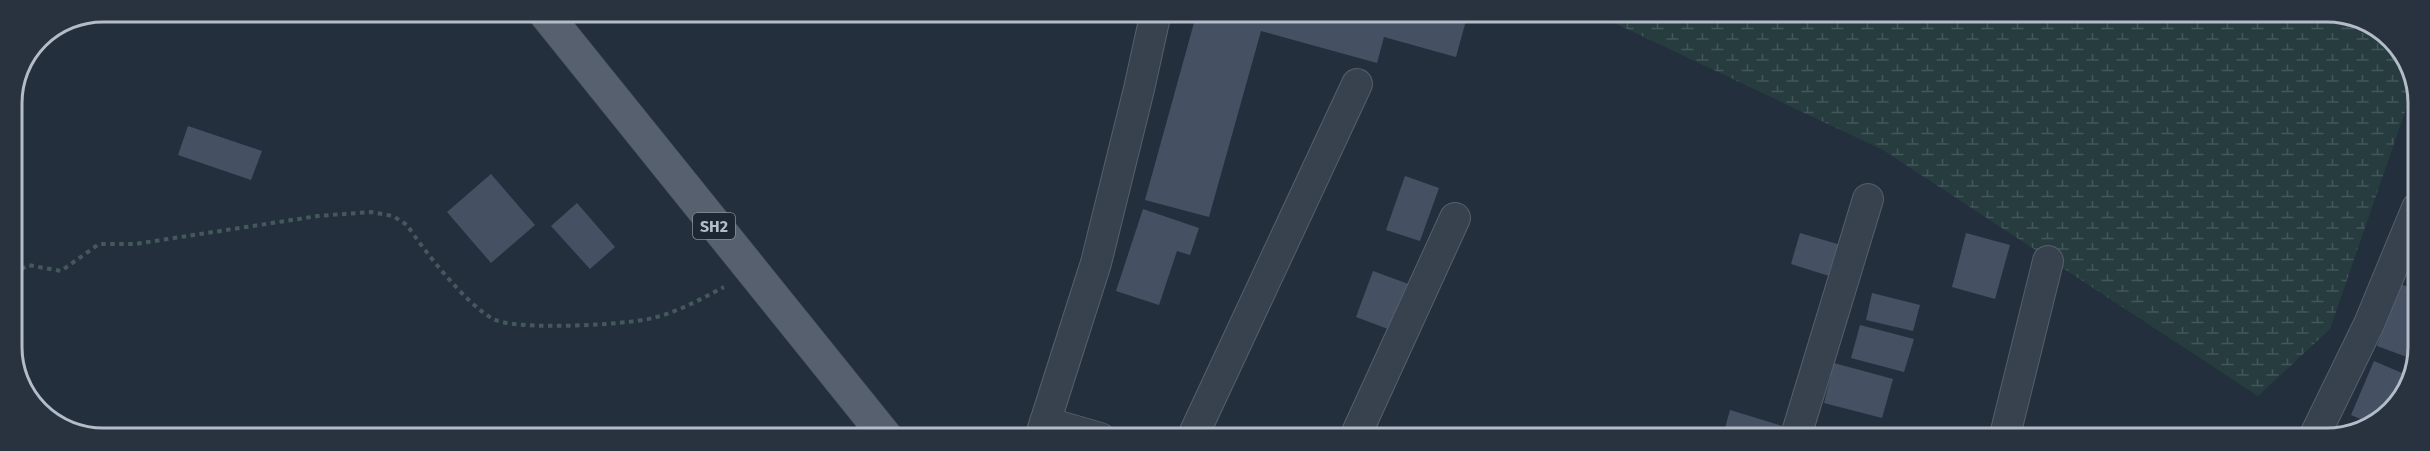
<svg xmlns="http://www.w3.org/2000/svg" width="2430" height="451" font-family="'Fira Sans',sans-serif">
<defs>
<pattern id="wetland-marsh" width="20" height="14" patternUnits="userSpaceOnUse" patternTransform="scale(1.5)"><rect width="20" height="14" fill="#263c3f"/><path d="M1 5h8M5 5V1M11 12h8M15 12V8" fill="none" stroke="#435659"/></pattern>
</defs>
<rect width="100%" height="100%" fill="#242f3e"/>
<!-- wetland -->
<polygon fill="url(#wetland-marsh)" points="1593,13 2339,13 2387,35 2415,83 2330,329 2258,396 1883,150"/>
<!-- building -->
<g fill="#455162">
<polygon points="1197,12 1437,12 1468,13 1456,57 1384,37 1377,63 1261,31 1209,217 1145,200"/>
<polygon points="188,126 262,151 251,180 178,155"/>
<polygon points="491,174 535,225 491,263 447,212"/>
<polygon points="1405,176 1439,188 1420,241 1386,230"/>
<polygon points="577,203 615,247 590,269 551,226"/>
<polygon points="1143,209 1199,228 1190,255 1177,251 1159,305 1116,291"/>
<polygon points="1800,233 1851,248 1842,280 1791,264"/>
<polygon points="1966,233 2010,245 1995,299 1952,287"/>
<polygon points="1373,271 1414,286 1396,332 1356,317"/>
<polygon points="2400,284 2417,290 2417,356 2415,360 2377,346"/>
<polygon points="1872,293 1920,305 1913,331 1866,320"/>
<polygon points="1860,325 1914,339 1904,372 1851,358"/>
<polygon points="2374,361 2409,376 2387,416 2370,423 2351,415"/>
<polygon points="1834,363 1893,379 1882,418 1824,403"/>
<polygon points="1730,410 1792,429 1789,439 1722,439"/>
</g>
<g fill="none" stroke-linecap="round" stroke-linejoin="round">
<defs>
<g id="minor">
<polyline points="1045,422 1100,438"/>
<polyline points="1040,438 1096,263 1139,89 1156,12"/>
<polyline points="1192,438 1357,84"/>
<polyline points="1354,439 1455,218"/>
<polyline points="1795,439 1868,199"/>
<polyline points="2004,439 2048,261"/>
<polyline points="2313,439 2369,324 2417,208"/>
</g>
<polyline id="primary" points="544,12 887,438"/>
</defs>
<!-- minor casing -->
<use href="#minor" stroke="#565f6c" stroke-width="32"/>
<!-- primary casing -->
<use href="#primary" stroke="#414a57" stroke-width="34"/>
<!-- path -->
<path stroke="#44595c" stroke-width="4" stroke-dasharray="4.5 4.5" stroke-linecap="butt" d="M 14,274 L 28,265 L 61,271 L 99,244 L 135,244 L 318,216 L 371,212 L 393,216 L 407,225 C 425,252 466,304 493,319 C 516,331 626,325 653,318 C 678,312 701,299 724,287"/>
<!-- minor -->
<use href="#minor" stroke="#38414e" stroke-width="30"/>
<!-- primary -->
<use href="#primary" stroke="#56606e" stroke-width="33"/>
</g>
<g text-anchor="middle" stroke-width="4.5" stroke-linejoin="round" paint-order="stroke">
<!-- shield labels -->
<rect fill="#1d2633" stroke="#878f9c" stroke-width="1.5" x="693" y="213" width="42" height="26" rx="4.5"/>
<g font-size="16" font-weight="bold" fill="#b4bcc9">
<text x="714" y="232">SH2</text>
</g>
</g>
<!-- crop -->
<path d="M0 0H2430V451H0ZM103 22H2327A81 81 0 0 1 2408 103V347A81 81 0 0 1 2327 428H103A81 81 0 0 1 22 347V103A81 81 0 0 1 103 22Z" fill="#29323f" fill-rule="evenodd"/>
<path fill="none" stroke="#b4bcc9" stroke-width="3" d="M103 22H2327A81 81 0 0 1 2408 103V347A81 81 0 0 1 2327 428H103A81 81 0 0 1 22 347V103A81 81 0 0 1 103 22Z"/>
</svg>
